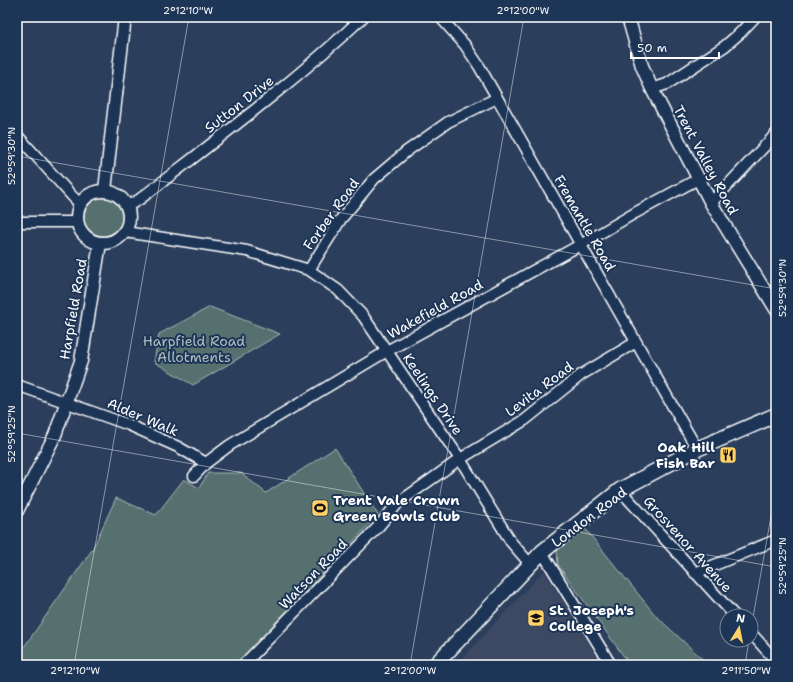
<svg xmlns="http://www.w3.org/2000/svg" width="793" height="682" font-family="'Shantell Sans',sans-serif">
<rect width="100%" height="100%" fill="#2b3e5c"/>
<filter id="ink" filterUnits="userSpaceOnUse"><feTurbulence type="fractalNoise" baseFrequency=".025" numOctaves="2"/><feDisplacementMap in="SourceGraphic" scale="8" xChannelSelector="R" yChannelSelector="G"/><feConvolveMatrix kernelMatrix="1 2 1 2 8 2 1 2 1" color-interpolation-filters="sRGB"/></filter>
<g filter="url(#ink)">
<!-- built -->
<polygon fill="#3c4863" points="544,571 602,665 456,665"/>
<!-- green -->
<g fill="#55706e" stroke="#aab8b6">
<circle cx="103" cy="217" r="19"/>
<polygon points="210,307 280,334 193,385 154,362 159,334"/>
<polygon points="335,448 378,515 236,665 17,665 17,657 92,550 116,498 156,515 184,479 199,488 208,473 241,473 266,493"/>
<polygon points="583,526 656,616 709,665 630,665 558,565 557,550"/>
</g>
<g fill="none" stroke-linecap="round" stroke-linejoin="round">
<defs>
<g id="minor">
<polyline points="440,17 465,45 479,66 697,449"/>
<polyline points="652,89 667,84 725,46 740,33 755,17"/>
<polyline points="17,135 72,196 80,204"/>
<polyline points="711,203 776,134"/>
<path d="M 128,206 L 140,199 C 216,140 293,83 363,17"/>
<polyline points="17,222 77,222"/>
<polyline points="125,232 247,251 309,270 338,290 363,316 460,459 511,542 530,564"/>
<polyline points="309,270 341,219 374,179 407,151 448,122 497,98"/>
<polyline points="17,385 129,425 178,447 206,463"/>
<polyline points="194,476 206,463 230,445 387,351 582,244 635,213 698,179"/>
<polyline points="620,490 735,616"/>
<polyline points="542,552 611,665"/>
<polyline points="695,573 776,540"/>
<polyline points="751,633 776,661"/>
<polyline points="243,665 378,527 398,503 460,459 525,420 581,375 636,342"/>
</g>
<g id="tertiary">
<polyline points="628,17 642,66 652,89 711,203 776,309"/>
<polyline points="105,190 125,17"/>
<circle cx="103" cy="217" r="26"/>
<polyline points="17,511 55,435 81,361 100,243"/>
</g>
<polyline id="secondary" points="435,665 542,552 620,490 697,449 776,415"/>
</defs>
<!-- minor casing -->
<use href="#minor" stroke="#fff" stroke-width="13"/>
<!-- tertiary casing -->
<use href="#tertiary" stroke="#fff" stroke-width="15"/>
<!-- secondary casing -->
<use href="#secondary" stroke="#fff" stroke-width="17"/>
<!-- minor -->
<use href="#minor" stroke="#1d3557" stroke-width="10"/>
<!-- tertiary -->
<use href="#tertiary" stroke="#1d3557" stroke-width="12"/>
<!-- secondary -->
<use href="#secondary" stroke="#1d3557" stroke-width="14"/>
</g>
</g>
<!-- ticks -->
<path fill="none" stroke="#fff" stroke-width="1" stroke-opacity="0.45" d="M 17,156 L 776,289M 17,433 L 776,567M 751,629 L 776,488M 74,665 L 189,17M 410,665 L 524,17M 745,665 L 749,640"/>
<!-- icons -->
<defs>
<symbol id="restaurant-square" viewBox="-11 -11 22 22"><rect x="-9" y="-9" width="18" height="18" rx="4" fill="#ffd166" stroke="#1d3557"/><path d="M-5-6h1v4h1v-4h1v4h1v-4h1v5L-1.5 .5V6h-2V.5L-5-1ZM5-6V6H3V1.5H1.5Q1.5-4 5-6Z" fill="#111"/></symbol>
<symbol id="stadium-square" viewBox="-11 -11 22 22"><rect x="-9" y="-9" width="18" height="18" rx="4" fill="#ffd166" stroke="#1d3557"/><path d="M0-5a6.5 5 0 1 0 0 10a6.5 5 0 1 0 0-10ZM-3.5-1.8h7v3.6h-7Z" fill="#111"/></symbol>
<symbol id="school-square" viewBox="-11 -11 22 22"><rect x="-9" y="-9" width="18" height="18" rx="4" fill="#ffd166" stroke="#1d3557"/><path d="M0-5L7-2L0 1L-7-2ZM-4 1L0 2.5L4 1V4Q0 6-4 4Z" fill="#111"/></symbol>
</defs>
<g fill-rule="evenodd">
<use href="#restaurant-square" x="718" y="445" width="20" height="20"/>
<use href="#stadium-square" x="310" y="498" width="20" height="20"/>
<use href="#school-square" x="526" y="608" width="20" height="20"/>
</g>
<g text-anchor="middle" stroke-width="4" stroke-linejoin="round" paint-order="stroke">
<!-- street labels -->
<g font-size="14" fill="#fff" stroke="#1d3557">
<text transform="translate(239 104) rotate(-38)" y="5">Sutton Drive</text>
<text transform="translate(706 160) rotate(62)" y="5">Trent Valley Road</text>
<text transform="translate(331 214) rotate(-54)" y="5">Forber Road</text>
<text transform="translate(585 223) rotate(60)" y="5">Fremantle Road</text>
<text transform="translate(73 309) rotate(-80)" y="5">Harpfield Road</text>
<text transform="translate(435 309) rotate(-29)" y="5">Wakefield Road</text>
<text transform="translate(539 389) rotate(-37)" y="5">Levita Road</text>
<text transform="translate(433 394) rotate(56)" y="5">Keelings Drive</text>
<text transform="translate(143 417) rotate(23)" y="5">Alder Walk</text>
<text transform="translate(589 517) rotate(-37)" y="5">London Road</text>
<text transform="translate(688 544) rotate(48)" y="5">Grosvenor Avenue</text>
<text transform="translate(313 574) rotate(-46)" y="5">Watson Road</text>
</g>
<!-- park labels -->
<g font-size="14" fill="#b2bfbe" stroke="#1d3557">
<text x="194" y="346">Harpfield Road<tspan x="194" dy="16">Allotments</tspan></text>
</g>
<!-- poi labels -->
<g font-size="14" font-weight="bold" fill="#fff" stroke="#1d3557" text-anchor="start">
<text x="715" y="452" text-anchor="end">Oak Hill<tspan x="715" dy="16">Fish Bar</tspan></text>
<text x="333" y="505">Trent Vale Crown<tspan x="333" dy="16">Green Bowls Club</tspan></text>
<text x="549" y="615">St. Joseph's<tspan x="549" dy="16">College</tspan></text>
</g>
</g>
<!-- margin -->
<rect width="793" height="682" fill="none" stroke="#1d3557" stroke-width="44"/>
<!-- north arrow -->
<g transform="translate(739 628) rotate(10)"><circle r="19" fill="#1d3557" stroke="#77869a"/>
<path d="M0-3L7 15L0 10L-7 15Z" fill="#ffd166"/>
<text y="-6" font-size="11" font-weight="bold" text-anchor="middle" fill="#ffffff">N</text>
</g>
<!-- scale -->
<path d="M631 52v6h88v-6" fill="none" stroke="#ffffff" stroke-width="2"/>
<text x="637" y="52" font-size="12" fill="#ffffff" stroke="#1d3557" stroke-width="3" paint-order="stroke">50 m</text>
<rect x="22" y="22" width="749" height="638" fill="none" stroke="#fff" stroke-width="1.5"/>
<g font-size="10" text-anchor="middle" fill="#fff">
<text x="188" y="14">2°12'10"W</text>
<text x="523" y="14">2°12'00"W</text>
<text transform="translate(11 156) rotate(-90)" y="4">52°59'30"N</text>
<text transform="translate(782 288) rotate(-90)" y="4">52°59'30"N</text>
<text transform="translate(11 434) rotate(-90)" y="4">52°59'25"N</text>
<text transform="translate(782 566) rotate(-90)" y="4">52°59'25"N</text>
<text x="75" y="674">2°12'10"W</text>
<text x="410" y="674">2°12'00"W</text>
<text x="746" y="674">2°11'50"W</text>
</g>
</svg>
